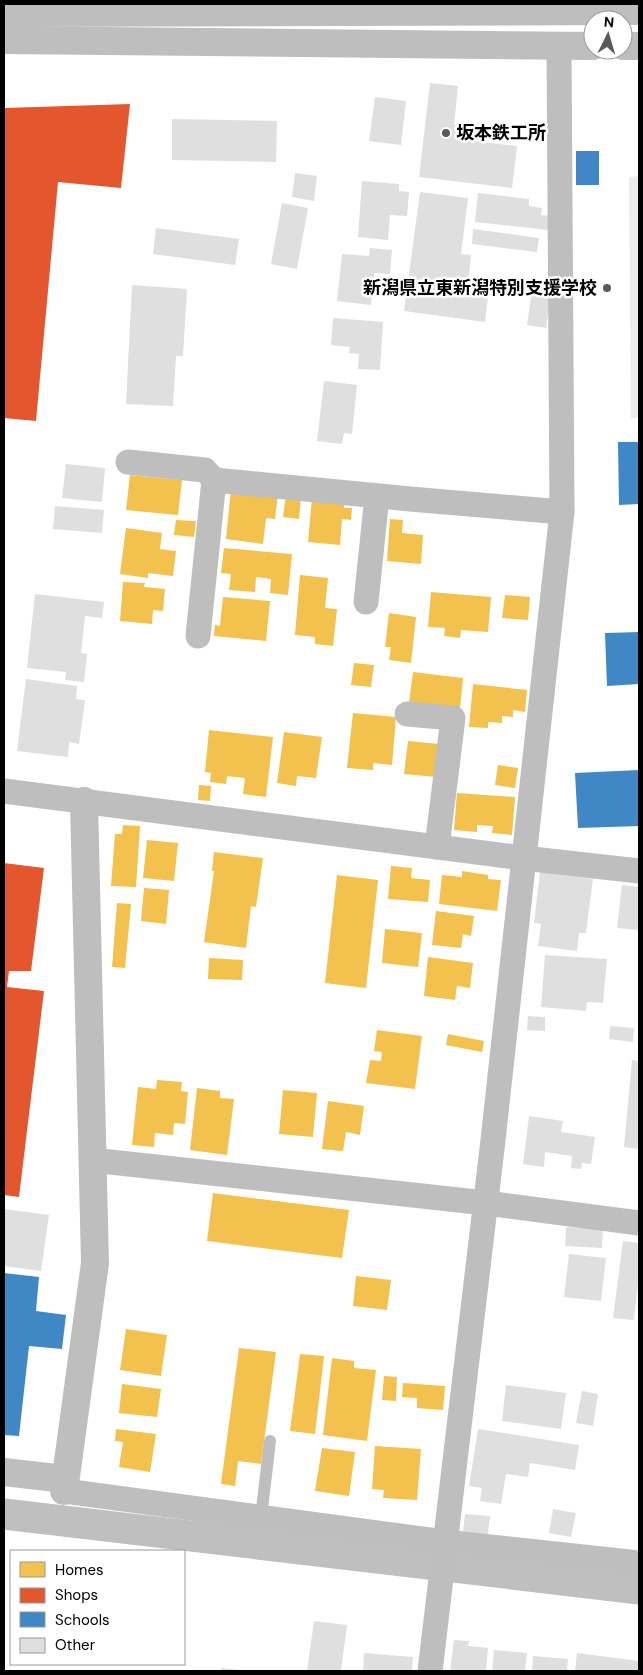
<svg xmlns="http://www.w3.org/2000/svg" width="643" height="1675" font-family="'DM Sans','Noto Sans JP',sans-serif">
<rect width="100%" height="100%" fill="#fff"/>
<!-- green -->
<polygon fill="#ececec" points="639,176 639,418 631,418 629,177"/>
<!-- homes -->
<g fill="#f2c14e">
<polygon points="130,475 182,480 178,515 126,510"/>
<polygon points="231,489 278,494 275,519 266,518 263,544 226,539"/>
<polygon points="286,495 301,496 299,519 283,517"/>
<polygon points="312,498 344,501 344,508 352,508 351,520 342,519 340,545 308,542"/>
<polygon points="390,519 403,520 402,533 423,535 421,564 387,561"/>
<polygon points="176,520 196,521 194,537 174,535"/>
<polygon points="126,528 162,533 160,549 176,551 173,576 148,573 148,578 120,574"/>
<polygon points="224,548 292,554 288,595 270,593 271,579 256,577 255,592 229,590 231,574 221,573"/>
<polygon points="300,575 328,578 325,608 337,609 333,646 315,644 315,637 295,635"/>
<polygon points="123,582 145,583 144,587 165,589 163,611 153,610 152,624 120,621"/>
<polygon points="431,592 491,597 488,632 461,630 460,638 444,636 445,628 428,627"/>
<polygon points="505,595 530,597 528,620 502,618"/>
<polygon points="223,597 270,601 266,641 214,636 215,625 220,626"/>
<polygon points="389,613 416,617 411,663 389,660 391,647 385,647"/>
<polygon points="354,663 374,665 371,687 351,685"/>
<polygon points="413,672 463,678 460,708 409,703"/>
<polygon points="473,684 527,690 525,712 513,710 513,717 502,716 502,723 488,722 488,728 469,727"/>
<polygon points="353,713 396,717 392,765 373,763 373,770 347,768"/>
<polygon points="209,730 273,737 266,797 243,794 245,778 227,776 226,784 210,782 211,773 205,772"/>
<polygon points="284,732 322,737 316,778 297,776 296,786 277,783"/>
<polygon points="408,741 440,744 436,777 404,774"/>
<polygon points="498,765 518,768 515,788 495,785"/>
<polygon points="199,785 211,786 210,801 198,800"/>
<polygon points="457,793 515,797 512,835 492,833 493,826 477,825 477,832 454,830"/>
<polygon points="123,825 140,826 136,887 111,886 115,834 122,834"/>
<polygon points="147,840 178,843 174,881 143,878"/>
<polygon points="214,852 263,858 256,907 251,906 246,948 204,942 214,871 212,871"/>
<polygon points="391,866 412,868 411,878 430,880 428,902 388,899"/>
<polygon points="462,871 488,875 488,879 501,880 497,911 439,904 442,875 462,877"/>
<polygon points="337,875 378,880 366,988 325,983"/>
<polygon points="144,888 169,890 166,924 141,921"/>
<polygon points="117,903 131,904 125,968 112,967"/>
<polygon points="436,911 474,916 471,936 463,934 461,948 432,945"/>
<polygon points="385,929 422,933 418,967 382,963"/>
<polygon points="428,957 473,963 470,988 457,986 455,1000 424,996"/>
<polygon points="209,958 243,960 242,980 208,979"/>
<polygon points="377,1030 422,1036 415,1089 366,1083 370,1060 381,1061 382,1052 374,1051"/>
<polygon points="448,1034 484,1041 482,1052 446,1045"/>
<polygon points="157,1080 182,1082 181,1091 188,1092 185,1124 174,1123 173,1135 155,1133 154,1147 132,1145 138,1087 156,1089"/>
<polygon points="197,1088 220,1091 220,1098 234,1099 227,1155 190,1150"/>
<polygon points="283,1090 317,1093 313,1137 279,1134"/>
<polygon points="328,1101 364,1106 360,1135 346,1132 343,1151 322,1149"/>
<polygon points="213,1193 349,1210 342,1258 207,1241"/>
<polygon points="356,1276 391,1280 387,1310 353,1306"/>
<polygon points="126,1329 167,1335 161,1376 120,1370"/>
<polygon points="239,1348 276,1352 261,1464 238,1461 235,1486 221,1484"/>
<polygon points="300,1354 324,1356 315,1434 290,1431"/>
<polygon points="332,1358 354,1361 354,1368 376,1370 367,1441 323,1435"/>
<polygon points="384,1376 397,1377 396,1401 382,1400"/>
<polygon points="403,1383 445,1386 443,1410 417,1408 417,1398 402,1397"/>
<polygon points="122,1384 161,1389 157,1417 119,1413"/>
<polygon points="116,1429 156,1434 150,1472 119,1467 123,1442 115,1441"/>
<polygon points="375,1446 421,1449 417,1500 383,1498 384,1490 372,1489"/>
<polygon points="322,1448 355,1452 349,1496 315,1491"/>
</g>
<!-- shops -->
<g fill="#e4572e">
<polygon points="130,104 121,188 58,182 36,421 4,418 4,108"/>
<polygon points="4,863 44,868 31,971 9,971 7,987 44,991 19,1197 4,1195"/>
</g>
<!-- schools -->
<g fill="#3f88c5">
<rect x="576" y="151" width="23" height="34"/>
<polygon points="618,442 639,442 639,504 619,505"/>
<polygon points="639,632 639,684 607,686 605,633"/>
<polygon points="639,770 639,826 578,828 575,773"/>
<polygon points="4,1273 39,1277 36,1311 66,1315 62,1349 29,1346 19,1436 4,1435"/>
</g>
<g fill="none" stroke-linecap="round" stroke-linejoin="round">
<!-- canal -->
<polyline stroke="#bfbfbf" stroke-width="31" points="4,1514 639,1589"/>
</g>
<!-- building -->
<g fill="#dfdfdf">
<polygon points="430,83 458,86 454,125 467,126 466,140 517,146 512,188 419,177"/>
<polygon points="375,97 406,101 401,145 369,141"/>
<polygon points="172,119 277,121 276,162 172,160"/>
<polygon points="295,173 317,176 314,201 292,197"/>
<polygon points="362,181 399,184 399,191 409,192 407,216 390,215 388,240 358,237"/>
<polygon points="420,192 468,198 461,254 471,255 468,285 489,288 485,322 404,311"/>
<polygon points="478,193 529,199 529,206 542,208 541,215 550,216 548,230 475,222"/>
<polygon points="282,203 308,208 297,269 271,264"/>
<polygon points="156,228 239,239 235,265 153,254"/>
<polygon points="473,229 539,238 537,252 472,244"/>
<polygon points="370,248 392,250 390,274 374,273 371,305 337,301 342,254 369,256"/>
<polygon points="132,285 187,289 183,356 176,356 173,406 126,404"/>
<polygon points="532,290 551,293 546,328 527,325"/>
<polygon points="333,318 383,322 380,370 358,369 359,354 349,353 350,347 331,345"/>
<polygon points="324,381 357,385 352,434 344,433 342,444 317,441"/>
<polygon points="66,464 105,468 102,502 62,498"/>
<polygon points="55,506 104,510 102,533 53,529"/>
<polygon points="35,594 104,602 102,618 85,616 81,653 87,654 84,682 65,680 66,672 27,668"/>
<polygon points="26,679 77,686 76,699 85,700 79,744 69,742 68,757 17,751"/>
<polygon points="540,872 593,879 586,933 579,933 577,951 538,946 541,924 534,923"/>
<polygon points="622,885 639,887 639,930 617,928"/>
<polygon points="545,955 607,959 603,1003 587,1002 586,1011 541,1007"/>
<polygon points="528,1016 545,1017 545,1031 527,1030"/>
<polygon points="610,1026 634,1028 633,1042 609,1039"/>
<polygon points="632,1060 639,1061 639,1149 624,1147"/>
<polygon points="529,1116 563,1121 561,1132 595,1137 591,1164 582,1163 581,1169 571,1168 572,1156 545,1152 544,1167 523,1164"/>
<polygon points="4,1209 49,1215 41,1271 4,1266"/>
<polygon points="566,1227 603,1229 602,1248 565,1246"/>
<polygon points="623,1241 639,1243 639,1274 634,1320 613,1318"/>
<polygon points="569,1254 606,1258 601,1301 564,1297"/>
<polygon points="506,1385 566,1393 561,1429 502,1421"/>
<polygon points="582,1391 598,1394 593,1426 576,1423"/>
<polygon points="478,1429 579,1445 575,1470 530,1463 528,1477 506,1474 501,1504 480,1501 482,1488 469,1486"/>
<polygon points="553,1509 576,1513 571,1537 549,1533"/>
<polygon points="465,1514 490,1516 488,1534 463,1532"/>
<polygon points="314,1621 347,1625 341,1671 307,1671"/>
<polygon points="454,1640 469,1641 468,1646 488,1648 486,1671 450,1671"/>
<polygon points="494,1650 527,1653 525,1671 492,1671"/>
<polygon points="364,1653 413,1657 412,1671 363,1671"/>
<polygon points="577,1653 639,1661 639,1671 575,1671"/>
<polygon points="533,1656 568,1659 567,1671 532,1671"/>
<polygon points="221,1668 239,1670 238,1671 221,1671"/>
</g>
<g fill="none" stroke-linecap="round" stroke-linejoin="round">
<!-- service -->
<polyline stroke="#bebebe" stroke-width="12" points="261,1517 270,1441"/>
<!-- minor -->
<g stroke="#bebebe" stroke-width="25">
<polyline points="128,462 205,470 214,480 410,499 562,512"/>
<polyline points="366,602 377,496"/>
<polyline points="198,636 214,480"/>
<polyline points="407,714 453,718 437,847"/>
<polyline points="4,791 523,858 639,871"/>
<polyline points="92,1160 486,1203 639,1223"/>
<polyline points="64,1491 445,1542 639,1563"/>
<polyline points="430,1671 492,1149 562,512 559,46"/>
</g>
<!-- tertiary -->
<g stroke="#bebebe" stroke-width="28">
<polyline points="4,13 639,11"/>
<polyline points="4,40 593,46"/>
<polyline points="623,46 639,46"/>
<polyline points="4,1472 65,1479"/>
<polyline points="64,1491 95,1263 84,801"/>
</g>
</g>
<!-- markers -->
<g fill="#595959" stroke="#fff" stroke-width="2">
<circle cx="446" cy="133" r="5"/>
<circle cx="607" cy="288" r="5"/>
</g>
<g text-anchor="middle" stroke-width="5" stroke-linejoin="round" paint-order="stroke">
<!-- poi labels -->
<g font-size="18" font-weight="bold" fill="#000" stroke="#fff" text-anchor="start">
<text x="456" y="139">坂本鉄工所</text>
<text x="597" y="294" text-anchor="end">新潟県立東新潟特別支援学校</text>
</g>
</g>
<!-- border -->
<rect width="643" height="1675" fill="none" stroke="#000000" stroke-width="10"/>
<!-- legend -->
<rect x="10" y="1550" width="175" height="115" fill="#ffffff" stroke="#999999"/>
<rect x="20" y="1562" width="25" height="15" fill="#f2c14e" stroke="#999999"/>
<text x="55" y="1575" font-size="15" fill="#000000">Homes</text>
<rect x="20" y="1588" width="25" height="15" fill="#e4572e" stroke="#999999"/>
<text x="55" y="1600" font-size="15" fill="#000000">Shops</text>
<rect x="20" y="1612" width="25" height="15" fill="#3f88c5" stroke="#999999"/>
<text x="55" y="1625" font-size="15" fill="#000000">Schools</text>
<rect x="20" y="1638" width="25" height="15" fill="#dfdfdf" stroke="#999999"/>
<text x="55" y="1650" font-size="15" fill="#000000">Other</text>
<!-- north arrow -->
<g transform="translate(608 35) rotate(5)"><circle r="24" fill="#ffffff" stroke="#999999"/>
<path d="M0-4L9 19L0 12L-9 19Z" fill="#595959"/>
<text y="-8" font-size="14" font-weight="bold" text-anchor="middle" fill="#000000">N</text>
</g>
</svg>
